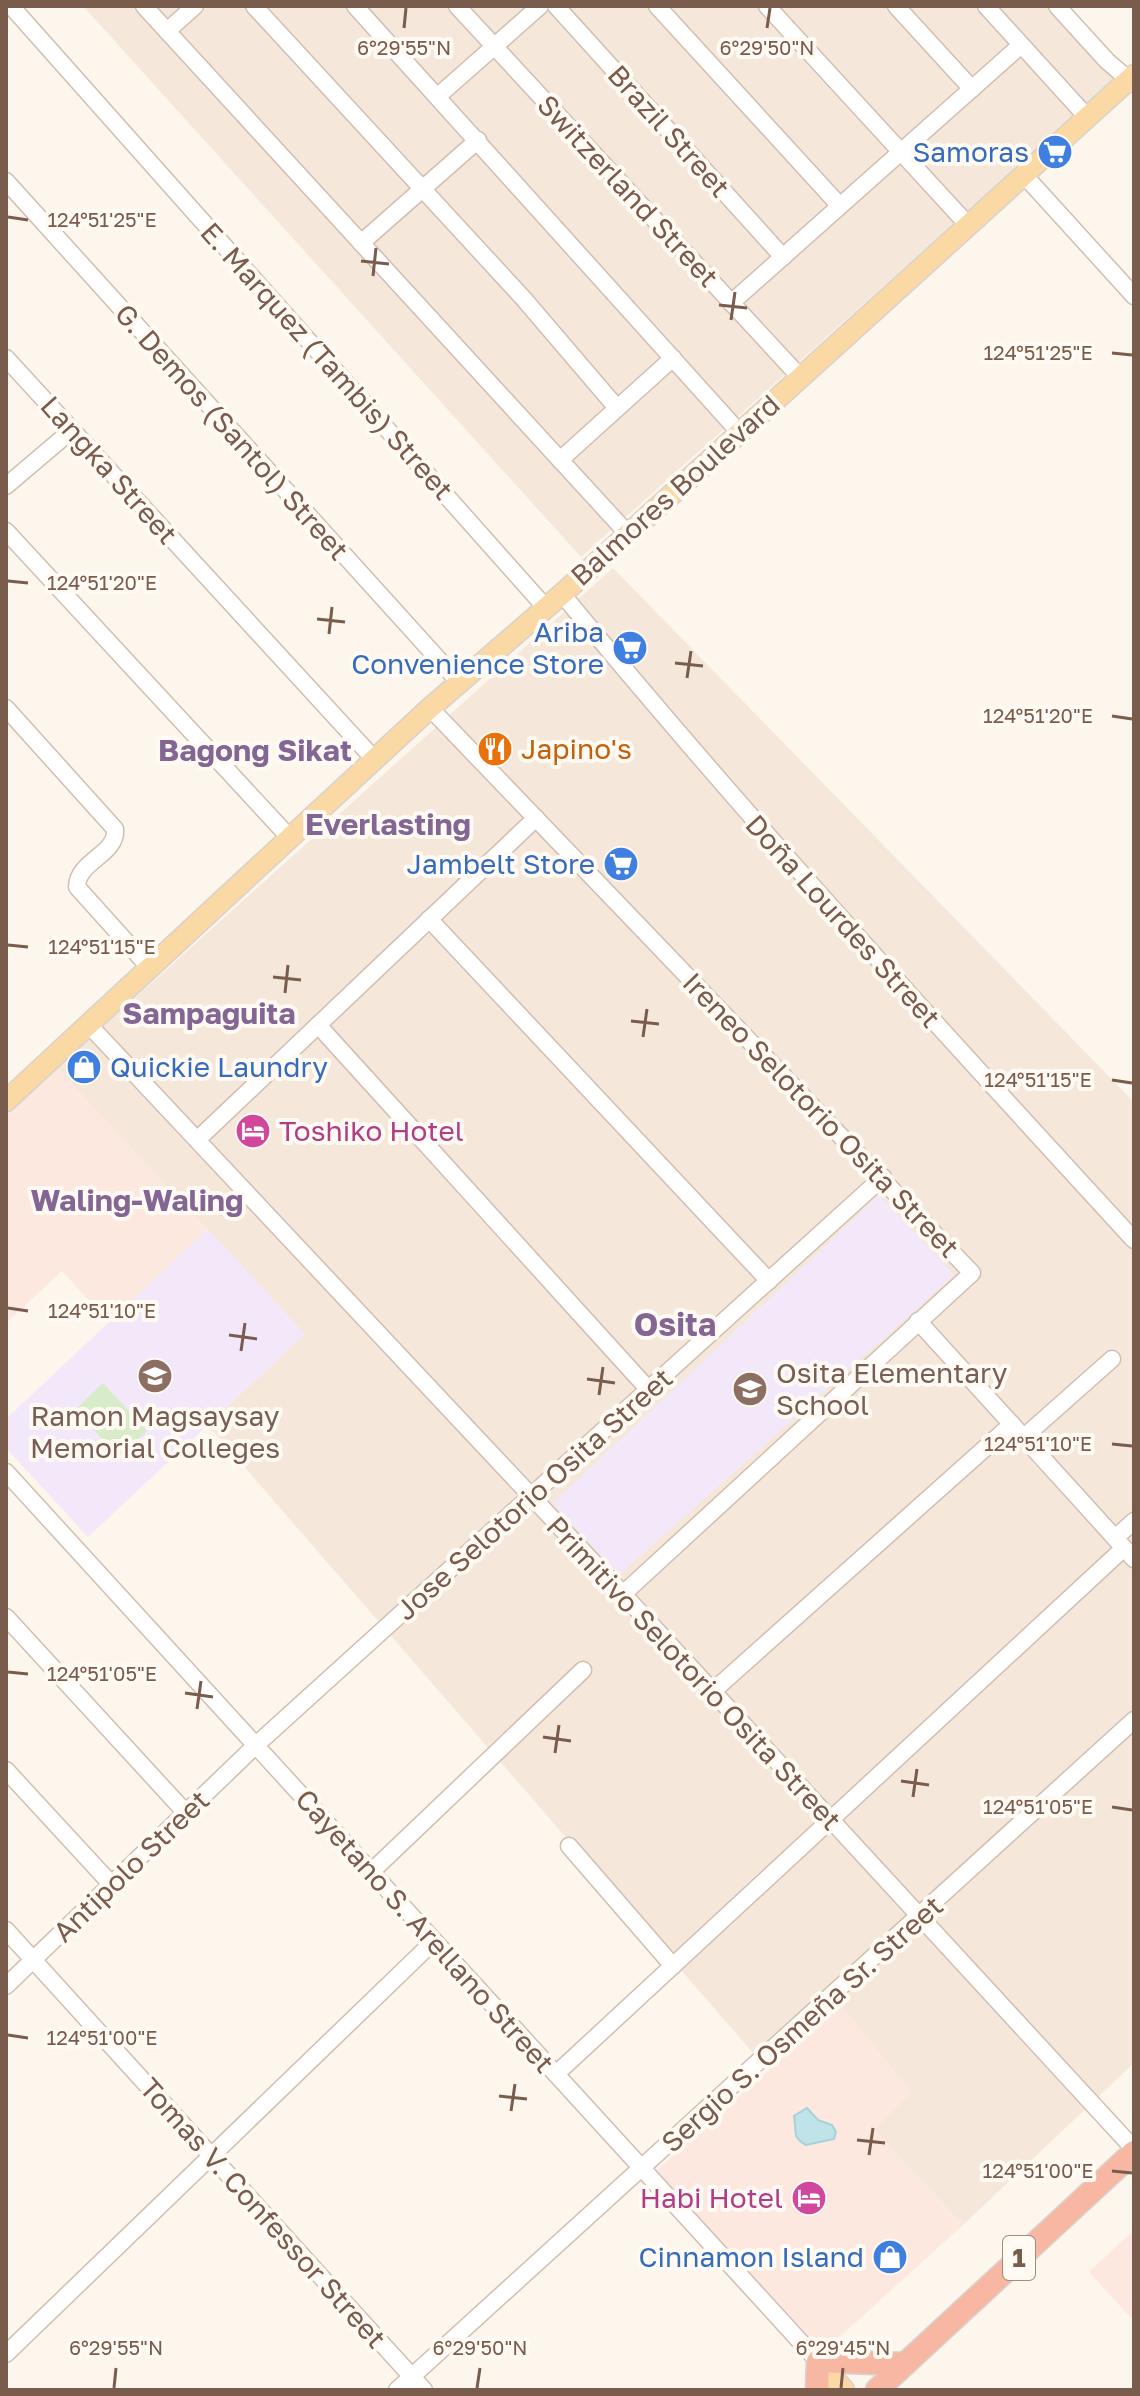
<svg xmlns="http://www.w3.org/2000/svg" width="1140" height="2396" font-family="'Golos Text',sans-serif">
<rect width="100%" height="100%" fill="#fdf6ec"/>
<!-- residential -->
<g fill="#f5e8da">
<polygon points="83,6 1052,6 1117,77 581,557"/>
<polygon points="613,568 1134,1102 1134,2063 963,2225 874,2130 841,2005 767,2069 208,1425 304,1334 57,1068"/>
</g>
<!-- commercial -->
<g fill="#fde8e0">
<polygon points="57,1068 208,1229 109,1322 62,1271 6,1323 6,1115"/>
<polygon points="841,2005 912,2092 874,2130 963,2225 823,2352 656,2171"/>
<polygon points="1134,2230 1134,2321 1089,2272"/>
</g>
<!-- education -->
<g fill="#f3e8fa">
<polygon points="879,1195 954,1275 619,1575 553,1503"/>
<polygon points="208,1229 305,1334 88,1537 6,1448 6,1419"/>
</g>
<!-- green -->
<polygon fill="#d8ecc9" points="103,1383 147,1431 119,1457 75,1410"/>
<!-- water -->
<path fill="#bfe3e8" stroke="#a5d3da" stroke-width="2" d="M 807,2108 L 818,2120 L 832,2125 L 836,2132 L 834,2139 L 806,2145 C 791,2137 797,2130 794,2116 Z"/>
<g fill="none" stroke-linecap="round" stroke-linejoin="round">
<defs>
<g id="minor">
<polyline points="11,6 546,608"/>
<polyline points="144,6 628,534"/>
<polyline points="254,6 523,298 617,408"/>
<polyline points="355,6 739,432"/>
<polyline points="457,6 800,377"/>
<polyline points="556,6 783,257"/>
<polyline points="657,6 840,206"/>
<polyline points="767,6 968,225"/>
<polyline points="896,6 972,89"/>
<polyline points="986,6 1087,117"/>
<polyline points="1057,6 1107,61 1134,84"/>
<polyline points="167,31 195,6"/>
<polyline points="438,96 540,6"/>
<polyline points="1024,175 1134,296"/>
<polyline points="6,181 459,682"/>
<polyline points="361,243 478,140"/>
<polyline points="731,303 1021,45"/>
<polyline points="6,358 374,759"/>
<polyline points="560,460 673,358"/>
<polyline points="6,486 72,430"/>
<polyline points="6,531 289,837"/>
<path d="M 562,594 C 745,816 939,1028 1134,1240"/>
<path d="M 6,708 L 115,829 C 118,854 77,861 77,887 L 148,966"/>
<polyline points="430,708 972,1273 623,1594"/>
<polyline points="429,919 769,1281"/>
<polyline points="88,1024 623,1594 1134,2149"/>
<polyline points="318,1025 649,1390"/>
<polyline points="197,1140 536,818"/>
<polyline points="918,1321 1134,1559"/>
<polyline points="1024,1437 1112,1359"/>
<polyline points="6,1472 818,2361"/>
<polyline points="1115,1538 1134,1521"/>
<polyline points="6,1617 186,1813"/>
<polyline points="713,1691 1012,1424"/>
<polyline points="6,1770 112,1885"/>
<polyline points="569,1846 673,1966"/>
<polyline points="371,1872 583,1670"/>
<polyline points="6,1930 424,2390"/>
<polyline points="6,1986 256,1745 883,1177"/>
<polyline points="556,2074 1124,1548"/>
<polyline points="6,2354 434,1941"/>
<polyline points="397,2390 1134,1720"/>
</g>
<g id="major">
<polyline points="6,1101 430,708 562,594 1134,75"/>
<polyline points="818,2361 844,2390"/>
</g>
<g id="highway">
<polyline points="817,2390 818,2361 905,2364"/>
<polyline points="877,2390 1134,2152"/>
</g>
</defs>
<!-- minor casing -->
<use href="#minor" stroke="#d1beb0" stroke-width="19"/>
<!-- major casing -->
<use href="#major" stroke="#dad1cd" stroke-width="23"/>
<!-- highway casing -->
<use href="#highway" stroke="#dad1cd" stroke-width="25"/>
<!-- minor -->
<use href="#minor" stroke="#fff" stroke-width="16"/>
<!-- major -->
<use href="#major" stroke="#fbd9a5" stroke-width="20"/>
<!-- highway -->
<use href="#highway" stroke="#f7b7a3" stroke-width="22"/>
</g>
<!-- ticks -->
<path fill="none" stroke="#7a5c4d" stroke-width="3" d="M 404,28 L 406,8M 767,28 L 770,8M 8,217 L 28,220M 361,261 L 389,264M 373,276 L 376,248M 719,305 L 747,308M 731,320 L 735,292M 1112,353 L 1132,355M 8,581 L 28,583M 317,619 L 345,622M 329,634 L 332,607M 675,663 L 703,666M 687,678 L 691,651M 1112,716 L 1132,719M 8,945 L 28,947M 273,977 L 301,980M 285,993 L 288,965M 631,1021 L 659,1024M 643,1037 L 647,1009M 1112,1080 L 1132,1083M 8,1308 L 28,1311M 229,1335 L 257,1339M 241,1351 L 245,1323M 587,1379 L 615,1383M 599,1395 L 603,1367M 1112,1444 L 1132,1446M 8,1672 L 28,1674M 185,1693 L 213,1697M 197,1709 L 201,1681M 543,1737 L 571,1741M 555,1753 L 559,1725M 901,1781 L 929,1785M 913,1797 L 917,1769M 1112,1807 L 1132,1810M 8,2035 L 28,2038M 499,2096 L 527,2099M 511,2111 L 515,2084M 857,2140 L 885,2143M 869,2155 L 873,2128M 1112,2171 L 1132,2173M 114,2388 L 116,2368M 477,2388 L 480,2368M 841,2388 L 843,2368"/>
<!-- icons -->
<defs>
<symbol id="supermarket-disc" viewBox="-11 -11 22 22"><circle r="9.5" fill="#3f7fe0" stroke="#fffaf3"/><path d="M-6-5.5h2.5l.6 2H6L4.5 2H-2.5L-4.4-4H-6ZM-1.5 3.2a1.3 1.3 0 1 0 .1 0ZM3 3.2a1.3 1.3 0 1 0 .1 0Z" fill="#fff"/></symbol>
<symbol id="restaurant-disc" viewBox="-11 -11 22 22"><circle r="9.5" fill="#e8710a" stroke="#fffaf3"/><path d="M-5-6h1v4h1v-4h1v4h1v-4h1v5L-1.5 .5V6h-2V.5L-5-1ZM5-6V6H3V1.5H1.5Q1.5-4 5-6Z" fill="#fff"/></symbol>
<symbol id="shop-disc" viewBox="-11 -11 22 22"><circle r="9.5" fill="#3f7fe0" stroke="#fffaf3"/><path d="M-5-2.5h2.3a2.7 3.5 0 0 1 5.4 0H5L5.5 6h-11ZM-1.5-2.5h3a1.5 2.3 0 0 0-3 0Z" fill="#fff"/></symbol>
<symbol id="hotel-disc" viewBox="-11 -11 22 22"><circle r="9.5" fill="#d1479c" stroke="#fffaf3"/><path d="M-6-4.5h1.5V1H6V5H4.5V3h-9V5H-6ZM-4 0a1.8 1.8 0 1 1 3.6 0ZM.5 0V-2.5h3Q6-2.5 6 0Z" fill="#fff"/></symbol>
<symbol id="university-disc" viewBox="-11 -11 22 22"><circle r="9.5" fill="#8d6e63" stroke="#fffaf3"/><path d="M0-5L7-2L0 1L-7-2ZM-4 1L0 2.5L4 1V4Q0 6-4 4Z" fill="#fff"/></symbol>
<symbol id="school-disc" viewBox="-11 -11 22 22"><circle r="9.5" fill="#8d6e63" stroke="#fffaf3"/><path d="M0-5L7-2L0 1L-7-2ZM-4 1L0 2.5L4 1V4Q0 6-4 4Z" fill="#fff"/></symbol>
</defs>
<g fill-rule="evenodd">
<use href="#supermarket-disc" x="1035" y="132" width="40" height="40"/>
<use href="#supermarket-disc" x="610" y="628" width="40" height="40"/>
<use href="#restaurant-disc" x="475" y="729" width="40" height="40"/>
<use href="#supermarket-disc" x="601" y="844" width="40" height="40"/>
<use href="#shop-disc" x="64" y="1047" width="40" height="40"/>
<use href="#hotel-disc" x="233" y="1111" width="40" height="40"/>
<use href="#university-disc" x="135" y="1356" width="40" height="40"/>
<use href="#school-disc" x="730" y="1369" width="40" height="40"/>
<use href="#hotel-disc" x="789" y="2178" width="40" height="40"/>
<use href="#shop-disc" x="870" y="2237" width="40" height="40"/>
</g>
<g text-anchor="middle" stroke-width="8" stroke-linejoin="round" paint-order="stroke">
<!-- shield labels -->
<rect fill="#fffaf3" stroke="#a28b7f" stroke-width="2" x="1003" y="2236" width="32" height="44" rx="6"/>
<g font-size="26" font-weight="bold" fill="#7a5c4d">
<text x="1019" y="2267">1</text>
</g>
<!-- street labels -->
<g font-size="28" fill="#7a5c4d" stroke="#fffaf3">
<text transform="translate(669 131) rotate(48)" y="10">Brazil Street</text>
<text transform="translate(628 191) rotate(47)" y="10">Switzerland Street</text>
<text transform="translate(327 361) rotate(48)" y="10">E. Marquez (Tambis) Street</text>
<text transform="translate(232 432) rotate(48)" y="10">G. Demos (Santol) Street</text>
<text transform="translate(109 470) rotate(48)" y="10">Langka Street</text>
<text transform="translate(675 490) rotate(-42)" y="10">Balmores Boulevard</text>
<text transform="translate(843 921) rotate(48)" y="10">Doña Lourdes Street</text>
<text transform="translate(821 1115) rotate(46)" y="10">Ireneo Selotorio Osita Street</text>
<text transform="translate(534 1494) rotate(-42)" y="10">Jose Selotorio Osita Street</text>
<text transform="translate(694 1673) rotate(47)" y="10">Primitivo Selotorio Osita Street</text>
<text transform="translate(131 1866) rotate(-44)" y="10">Antipolo Street</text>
<text transform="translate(425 1931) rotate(48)" y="10">Cayetano S. Arellano Street</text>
<text transform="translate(802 2024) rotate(-42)" y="10">Sergio S. Osmeña Sr. Street</text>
<text transform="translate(263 2213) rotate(48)" y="10">Tomas V. Confessor Street</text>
</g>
<!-- shop labels -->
<g font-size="28" fill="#366cbe" stroke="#fffaf3" text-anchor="end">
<text x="1029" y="162">Samoras</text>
<text x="604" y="642">Ariba<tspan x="604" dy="32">Convenience Store</tspan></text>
<text x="595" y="874">Jambelt Store</text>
<text x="110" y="1077" text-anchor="start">Quickie Laundry</text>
<text x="864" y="2267">Cinnamon Island</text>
</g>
<!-- food labels -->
<g font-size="28" fill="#c56008" stroke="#fffaf3" text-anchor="start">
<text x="521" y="759">Japino's</text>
</g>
<!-- hotel labels -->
<g font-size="28" fill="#b23c85" stroke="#fffaf3" text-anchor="start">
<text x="279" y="1141">Toshiko Hotel</text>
<text x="783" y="2208" text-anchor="end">Habi Hotel</text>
</g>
<!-- education labels -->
<g font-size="28" fill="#785e54" stroke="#fffaf3" text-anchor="start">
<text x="776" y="1383">Osita Elementary<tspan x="776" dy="32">School</tspan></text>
<text x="155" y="1426" text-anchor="middle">Ramon Magsaysay<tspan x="155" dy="32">Memorial Colleges</tspan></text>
</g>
<!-- neighbourhood labels -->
<g font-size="30" font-weight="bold" fill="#846695" stroke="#fffaf3">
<text x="255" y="761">Bagong Sikat</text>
<text x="388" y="835">Everlasting</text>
<text x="209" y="1024">Sampaguita</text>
<text x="137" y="1211">Waling-Waling</text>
</g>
<!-- quarter labels -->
<g font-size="32" font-weight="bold" fill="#846695" stroke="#fffaf3">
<text x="675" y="1336">Osita</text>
</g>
</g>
<g font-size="20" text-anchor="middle" fill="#7a5c4d" stroke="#fffaf3" stroke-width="8" stroke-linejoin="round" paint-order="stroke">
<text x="404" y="55">6°29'55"N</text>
<text x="767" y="55">6°29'50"N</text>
<text x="102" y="227">124°51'25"E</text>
<text x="1038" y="360">124°51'25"E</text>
<text x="102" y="590">124°51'20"E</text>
<text x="1038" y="723">124°51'20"E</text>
<text x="102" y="954">124°51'15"E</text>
<text x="1038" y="1087">124°51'15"E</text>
<text x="102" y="1318">124°51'10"E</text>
<text x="1038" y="1451">124°51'10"E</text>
<text x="102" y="1681">124°51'05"E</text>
<text x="1038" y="1814">124°51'05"E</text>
<text x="102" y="2045">124°51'00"E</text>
<text x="1038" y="2178">124°51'00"E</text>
<text x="116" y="2355">6°29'55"N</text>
<text x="480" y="2355">6°29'50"N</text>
<text x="843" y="2355">6°29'45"N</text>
</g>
<!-- border -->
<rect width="1140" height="2396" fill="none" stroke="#7a5c4d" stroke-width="16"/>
</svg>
